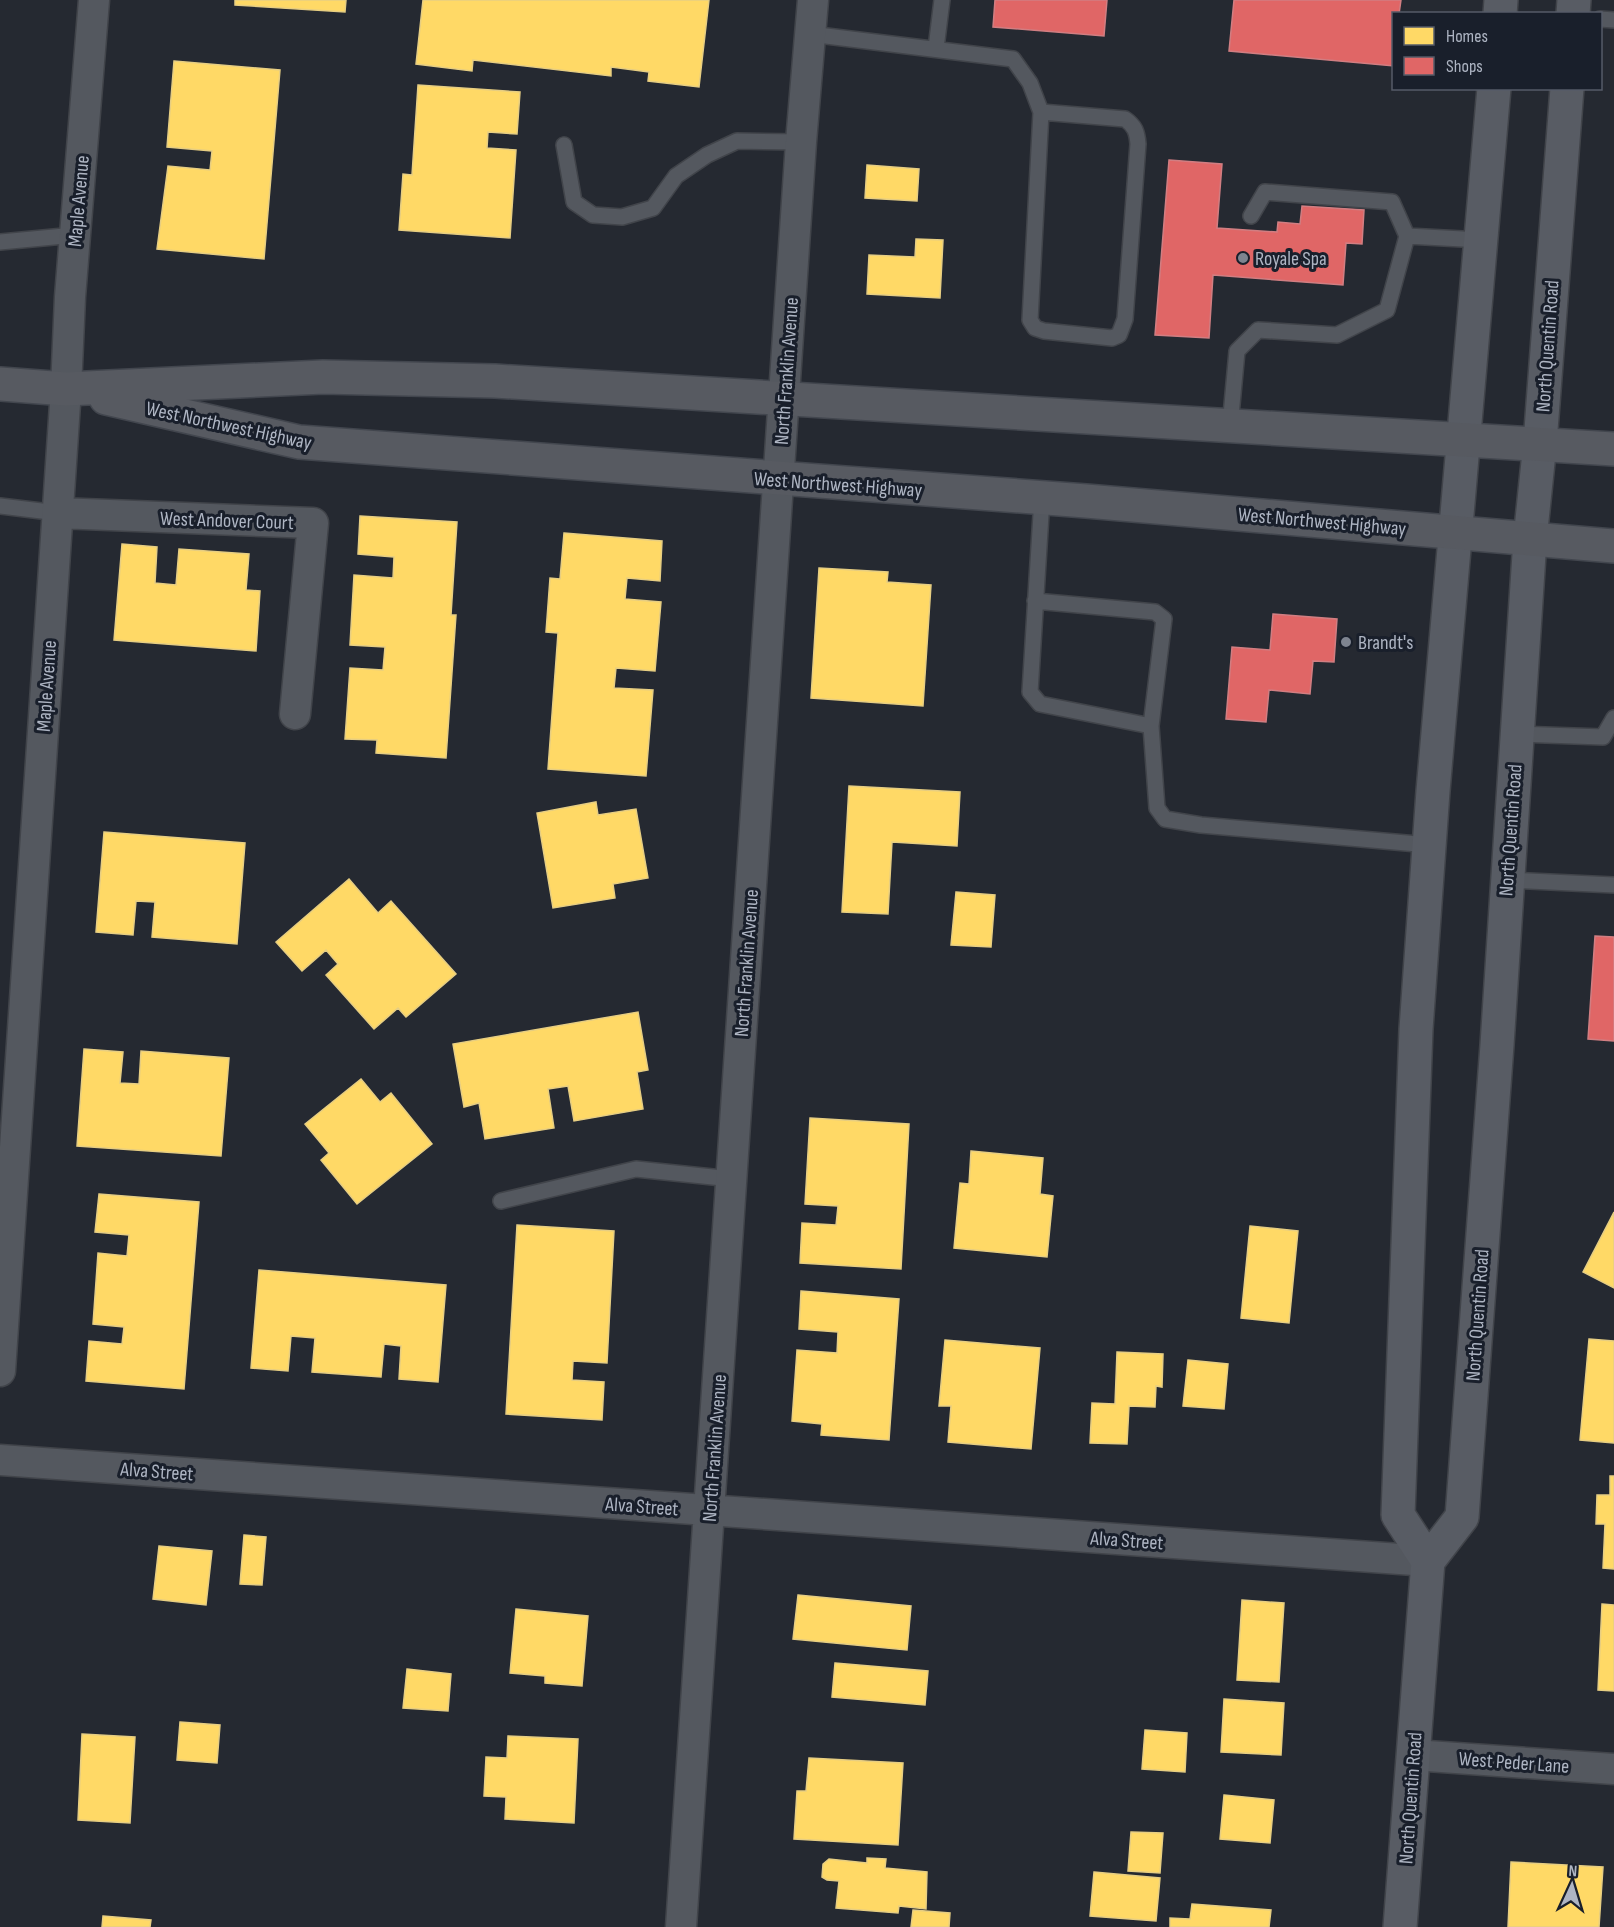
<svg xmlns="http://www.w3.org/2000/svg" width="1614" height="1927" font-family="'Sofia Sans Condensed',sans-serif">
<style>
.homes{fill:#ffd966;stroke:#e7ce82;stroke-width:1.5}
.shops{fill:#e06666;stroke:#d17e82;stroke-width:1.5}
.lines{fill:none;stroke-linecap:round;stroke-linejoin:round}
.lane-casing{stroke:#41444a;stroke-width:18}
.street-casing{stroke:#41444a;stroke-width:33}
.secondary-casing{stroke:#41444a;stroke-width:36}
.primary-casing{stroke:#42464e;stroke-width:36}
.lane{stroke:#54585f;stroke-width:15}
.street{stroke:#54585f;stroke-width:30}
.secondary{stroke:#585c64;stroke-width:33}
.primary{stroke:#575a61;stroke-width:33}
.poi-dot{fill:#7e8490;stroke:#191f2b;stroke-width:2}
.labels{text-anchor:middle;stroke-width:6;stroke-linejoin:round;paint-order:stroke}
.street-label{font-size:20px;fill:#aeb5c3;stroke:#191f2b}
.poi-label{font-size:20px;fill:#aeb5c3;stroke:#191f2b;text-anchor:start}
</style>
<rect width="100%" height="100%" fill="#252931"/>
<path class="homes" d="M235 0H346L345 12 235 5Z
M423 0H709L699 87 648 81 649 72 611 67V76L473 60 472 71 416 64Z
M174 61 280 70 264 259 157 249 168 166 210 170 212 151 167 147Z
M418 85 520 92 517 134 488 132 487 148 516 150 510 238 399 230 403 174 412 175Z
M867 165 919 169 917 201 865 198Z
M916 239 943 240 940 298 867 294 869 255 915 257Z
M360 516 457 522 451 615H456L446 758 376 753 377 740 345 739 350 668 383 670 385 647 350 645 354 575 393 578 394 557 358 554Z
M564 533 662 541 660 581 627 578 625 599 661 602 655 671 616 668 614 688 653 690 646 776 548 769 558 633 546 632 550 578 560 579Z
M122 544 157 547 155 583 176 585 179 549 249 554 246 590 260 591 256 651 114 640Z
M819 568 888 572 887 582 931 585 923 706 811 698Z
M849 786 960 792 957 846 892 842 888 914 842 912Z
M596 802 598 815 636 809 648 878 613 884 615 898 553 908 537 813Z
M104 832 245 843 237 944 152 937 155 902 136 901 133 935 96 932Z
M349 879 378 913 391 901 456 974 406 1017 398 1008 374 1029 326 975 338 964 326 950 302 971 276 942Z
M956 892 995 895 991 947 951 945Z
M638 1012 648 1070 637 1072 643 1109 574 1121 568 1086 548 1089 554 1128 485 1139 479 1103 464 1107 453 1044Z
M84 1049 123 1052 120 1083 139 1084 141 1051 229 1058 221 1156 77 1146Z
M361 1079 380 1102 391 1093 432 1144 357 1204 321 1160 329 1153 305 1124Z
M810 1118 909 1124 901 1269 800 1263 802 1223 836 1225 838 1206 805 1204Z
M971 1151 1043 1158 1040 1194 1053 1196 1047 1257 954 1248 960 1183 969 1184Z
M99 1194 199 1202 184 1389 86 1381 89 1341 122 1344 124 1327 93 1324 98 1253 127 1256 129 1235 95 1232Z
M1614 1212V1288L1583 1272Z
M517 1225 614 1231 607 1363 573 1361 572 1380 604 1382 602 1420 506 1414Z
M1250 1226 1298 1231 1289 1323 1241 1318Z
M259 1270 446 1285 438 1382 399 1379 401 1346 384 1344 381 1377 312 1372 315 1338 291 1336 288 1371 251 1368Z
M801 1291 899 1299 889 1440 821 1435 822 1424 792 1421 797 1350 837 1353 838 1332 799 1329Z
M1589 1339 1614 1341V1443L1580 1440Z
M945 1340 1040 1348 1031 1449 948 1442 951 1406H939Z
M1117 1352 1163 1354 1162 1387 1156 1386 1155 1407 1129 1406 1127 1444 1090 1443 1092 1403 1115 1404Z
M1188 1360 1228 1364 1224 1409 1183 1406Z
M1610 1476H1614V1569L1603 1568 1605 1524H1596L1597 1495H1610Z
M244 1535 266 1537 262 1585 240 1584Z
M159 1546 212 1551 206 1605 153 1599Z
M798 1595 911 1606 907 1650 793 1639Z
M1242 1600 1284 1603 1279 1682 1237 1680Z
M1602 1604 1614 1605V1691L1598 1690Z
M516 1609 588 1616 582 1686 545 1683V1676L510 1673Z
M835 1663 928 1671 925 1705 832 1697Z
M407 1669 451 1674 448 1711 403 1708Z
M1224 1699 1284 1703 1281 1755 1221 1752Z
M180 1722 220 1725 217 1763 177 1760Z
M1145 1730 1187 1733 1185 1772 1142 1769Z
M82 1734 135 1737 130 1823 78 1820Z
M508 1736 578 1739 574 1823 505 1819 506 1797 484 1796 486 1757 507 1758Z
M809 1758 903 1763 898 1845 794 1839 797 1791H806Z
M1224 1795 1274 1800 1270 1843 1220 1839Z
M1131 1832 1163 1833 1160 1873 1128 1871Z
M867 1858 886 1859 885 1868 927 1872 926 1909 899 1906 898 1913 836 1908 839 1881 827 1880 822 1877 823 1864 829 1859 867 1863Z
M1511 1862 1603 1867 1599 1927H1508Z
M1094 1872 1160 1878 1156 1921 1090 1916Z
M1192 1904 1271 1910 1269 1927H1170V1918L1190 1919Z
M913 1910 950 1913 949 1927H911Z
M103 1916 151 1920 150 1927H102Z"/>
<path class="shops" d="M995 0H1107L1104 36 993 27Z
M1234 0H1401L1399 14H1394V66L1229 51Z
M1169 160 1222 164 1217 228 1277 232 1278 222 1300 224 1302 206 1364 210 1362 244 1346 243 1343 285 1213 275 1209 338 1155 335Z
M1273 614 1337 619 1334 662 1313 661 1310 694 1269 690 1266 722 1226 719 1232 647 1270 650Z
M1595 936 1614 937V1041L1588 1039Z"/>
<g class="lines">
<defs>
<path id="lane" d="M1600 19 1614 20
M810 34 1013 59 1030 83 1041 112 1125 119C1135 126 1137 132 1138 144L1125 319 1119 335 1112 338 1044 331 1035 328 1030 320 1041 112
M936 48 942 0
M564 145 574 202 593 215 622 217 653 208 676 176 707 155 737 141 801 142
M1251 216 1265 192 1392 202 1407 236
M0 242 75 235
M1230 426 1237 351 1258 330 1337 335 1387 310 1407 236 1481 240
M1042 498 1030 692 1040 704 1151 726 1157 808 1165 819 1201 825 1429 845
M0 506 58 513
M1035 601 1155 612 1164 619 1151 726
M1517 734 1603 737 1614 718
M1507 880 1614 885
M501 1201 636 1169 732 1179"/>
<path id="street" d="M58 513 313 523 295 714
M0 1371 66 389 70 297 94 0
M0 1460 1428 1561
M1413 1755 1614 1769
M681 1927 801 142 813 0"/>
<path id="secondary" d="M1500 14 1501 0
M1573 14 1574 0
M1428 1561 1398 1515 1416 1029 1433 791 1494 88
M1400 1927 1428 1561 1462 1517 1497 1045 1530 539 1540 443 1567 88"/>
<path id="primary" d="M0 384 66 389 323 377 495 381 1614 449
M106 398 299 442 1086 501 1614 546"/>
</defs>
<use href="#lane" class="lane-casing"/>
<use href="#street" class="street-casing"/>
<use href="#secondary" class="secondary-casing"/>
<use href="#primary" class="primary-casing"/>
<use href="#lane" class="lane"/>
<use href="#street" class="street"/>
<use href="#secondary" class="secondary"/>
<use href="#primary" class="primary"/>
</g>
<g class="poi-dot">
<circle cx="1243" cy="258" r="6"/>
<circle cx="1346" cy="642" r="6"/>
</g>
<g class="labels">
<g class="street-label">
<text transform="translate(78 201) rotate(-85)" y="7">Maple Avenue</text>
<text transform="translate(1547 346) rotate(-86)" y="7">North Quentin Road</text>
<text transform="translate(786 371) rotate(-86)" y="7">North Franklin Avenue</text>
<text transform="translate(229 425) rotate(12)" y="7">West Northwest Highway</text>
<text transform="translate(838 484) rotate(4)" y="7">West Northwest Highway</text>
<text transform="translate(227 520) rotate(2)" y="7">West Andover Court</text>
<text transform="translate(1322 521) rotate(5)" y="7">West Northwest Highway</text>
<text transform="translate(46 686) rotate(-86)" y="7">Maple Avenue</text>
<text transform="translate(1510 830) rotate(-86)" y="7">North Quentin Road</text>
<text transform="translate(746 963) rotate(-86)" y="7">North Franklin Avenue</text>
<text transform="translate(1477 1315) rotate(-86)" y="7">North Quentin Road</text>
<text transform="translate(714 1448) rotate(-86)" y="7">North Franklin Avenue</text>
<text transform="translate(157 1471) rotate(4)" y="7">Alva Street</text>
<text transform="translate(642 1506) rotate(4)" y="7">Alva Street</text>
<text transform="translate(1127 1540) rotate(4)" y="7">Alva Street</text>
<text transform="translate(1514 1762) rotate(4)" y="7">West Peder Lane</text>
<text transform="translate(1410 1798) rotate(-86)" y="7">North Quentin Road</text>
</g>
<g class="poi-label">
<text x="1255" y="265">Royale Spa</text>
<text x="1358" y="649">Brandt's</text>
</g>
</g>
<rect x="1392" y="12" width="210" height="78" fill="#191f2b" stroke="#555b68" stroke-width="1.5"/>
<rect x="1404" y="27" width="30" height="18" fill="#ffd966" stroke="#555b68" stroke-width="1.5"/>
<text x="1446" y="42" font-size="18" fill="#aeb5c3">Homes</text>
<rect x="1404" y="57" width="30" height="18" fill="#e06666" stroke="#555b68" stroke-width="1.5"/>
<text x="1446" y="72" font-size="18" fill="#aeb5c3">Shops</text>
<g transform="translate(1572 1885) rotate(4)" stroke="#191f2b" stroke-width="4.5" paint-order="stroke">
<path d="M0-4.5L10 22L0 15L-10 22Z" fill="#aeb5c3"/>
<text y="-9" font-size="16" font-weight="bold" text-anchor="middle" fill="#aeb5c3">N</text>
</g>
</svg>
